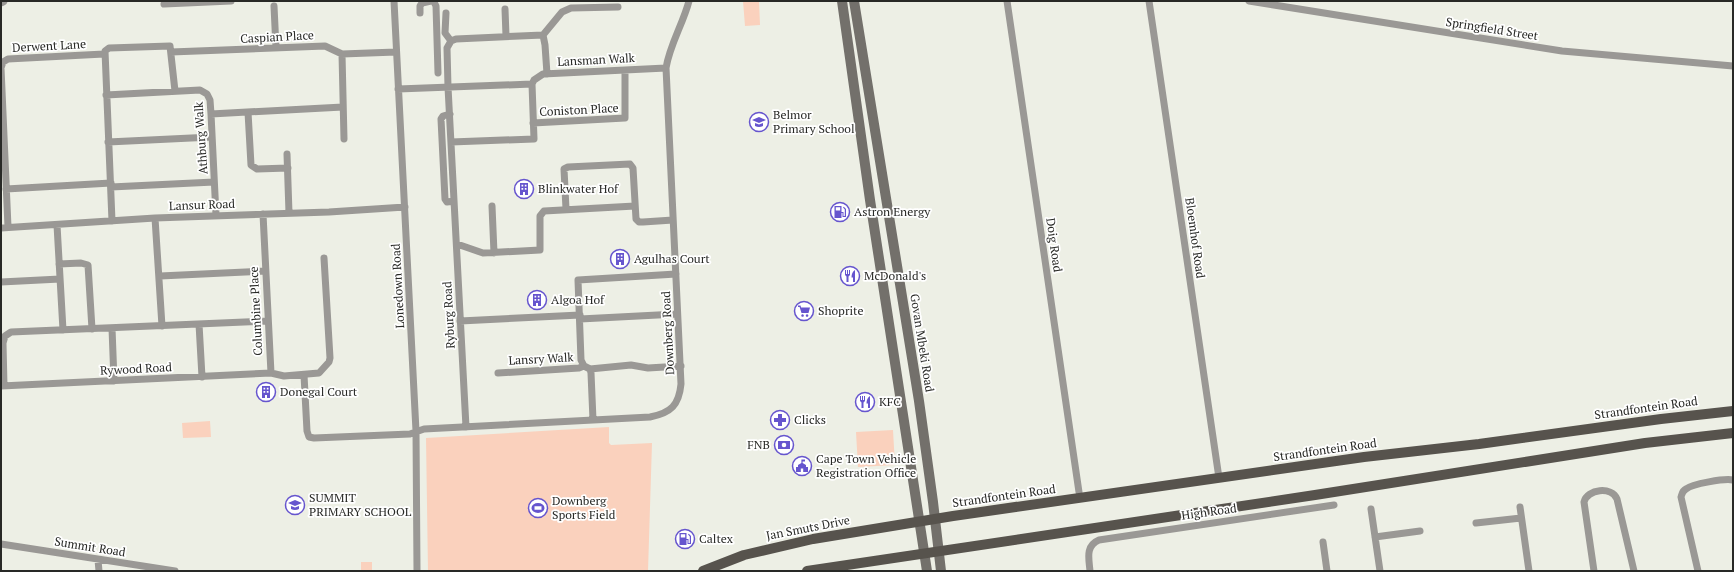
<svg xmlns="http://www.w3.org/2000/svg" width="1734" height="572" font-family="'PT Serif',serif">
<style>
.green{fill:#fad1bd}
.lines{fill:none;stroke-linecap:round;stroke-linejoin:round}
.minor{stroke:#9a9895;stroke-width:7}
.tertiary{stroke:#9a9895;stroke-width:9}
.secondary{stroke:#73706b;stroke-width:10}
.primary{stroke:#57534d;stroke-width:10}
.labels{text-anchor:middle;stroke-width:3.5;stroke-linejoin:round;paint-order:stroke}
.street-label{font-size:12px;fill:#282926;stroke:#fff}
.poi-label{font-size:12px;fill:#282926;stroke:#fff;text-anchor:start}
</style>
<rect width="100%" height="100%" fill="#edefe5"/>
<path class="green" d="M743 1H759L760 25 745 26Z
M210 421 211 437 183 438 182 423Z
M609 427V443L611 445 652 443 648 571H428L426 438Z
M893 430 895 465 858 467 856 432Z
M361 562H372V571H361Z"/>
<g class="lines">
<path class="minor" d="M394 1 416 431 417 571
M1007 1 1079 492
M1149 1 1219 478
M1249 1 1562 51 1733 66
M164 4 231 1
M274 6 276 48
M505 9 506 36
M420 13V6L422 3 431 1 434 2 436 6 438 73
M446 13 445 33 451 41
M543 35 562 12 571 8 618 7
M543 35 545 45 547 74
M451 41 447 48 448 87 466 427
M451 41 456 39 543 35
M171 52 325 46 342 54
M342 54 344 139
M342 54 396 52
M532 84 534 80 543 74 666 68
M398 89 532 84
M106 95 200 90 207 94 210 100 211 114 216 215
M248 112 251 165 257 169 288 168
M211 114 343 107
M450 114 443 116 441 119 445 199 447 202 454 201
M533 123 625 118V70
M108 142 212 137
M451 142 534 139 532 84
M287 154 289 213
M111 187 214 182
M6 189 111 183
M492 206 494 253
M566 209 564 169 568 167 630 164 633 168 636 219 639 222H643L673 220
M263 214 271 373
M155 218 162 326
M112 221 105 51 109 48 170 46 175 91
M57 225 63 330
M8 227 1 68 3 62 8 59 104 54
M1 228 155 218 329 212 405 207
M457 244 483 253 540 250V216L544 211 635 206
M59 264 81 263 88 265 92 329
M160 276 265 271
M1 282 60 279
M580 319 677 314
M460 321 580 315
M199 324 202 377
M112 328 114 381
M590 369 631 365 648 368 681 366
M498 373 579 368 584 366
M304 375 307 431 309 437 314 438 410 434 424 429 650 417C671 413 679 405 681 384L666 68C670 44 683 24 689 1
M1 386 271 373 284 376 319 373 329 362 330 358 324 258
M4 386 3 343 5 336 11 332 268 321
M593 420 591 373 590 369 584 366 581 360 578 280 676 274
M1520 507 1529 571
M1371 509 1380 571
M1476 523 1521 518
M1375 537 1420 531
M1323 542 1327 571
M1 544 175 571
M98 560 99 571
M1090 571C1089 559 1085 546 1099 540L1334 505
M1594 571 1584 502C1587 489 1612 486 1617 499L1634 571
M1698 571 1681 497C1682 494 1682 491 1686 489 1692 484 1725 478 1733 480"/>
<path class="tertiary" d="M1 2 3 1"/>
<path class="secondary" d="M842 1 870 200 927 571
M854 1 919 401 933 502 941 571"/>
<path class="primary" d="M703 571 744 555 813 539 953 516 1364 457 1479 444 1661 419 1733 411
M807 571 1315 495 1645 443 1733 433"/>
</g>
<defs>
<symbol id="school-ring" viewBox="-11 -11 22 22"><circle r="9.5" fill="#fff" stroke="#6655ce" stroke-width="1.5"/><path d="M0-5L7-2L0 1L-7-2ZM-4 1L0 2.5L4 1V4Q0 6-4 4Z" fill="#6655ce"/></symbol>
<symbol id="building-ring" viewBox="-11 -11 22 22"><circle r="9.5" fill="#fff" stroke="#6655ce" stroke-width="1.5"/><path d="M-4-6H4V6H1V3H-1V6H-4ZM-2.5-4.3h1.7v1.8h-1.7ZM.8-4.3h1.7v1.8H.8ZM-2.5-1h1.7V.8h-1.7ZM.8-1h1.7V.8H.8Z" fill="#6655ce"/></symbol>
<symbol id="fuel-ring" viewBox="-11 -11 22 22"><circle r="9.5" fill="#fff" stroke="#6655ce" stroke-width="1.5"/><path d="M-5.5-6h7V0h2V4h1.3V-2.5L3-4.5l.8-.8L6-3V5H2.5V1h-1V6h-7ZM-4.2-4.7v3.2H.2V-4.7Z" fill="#6655ce"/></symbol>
<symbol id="restaurant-ring" viewBox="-11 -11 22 22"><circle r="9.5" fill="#fff" stroke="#6655ce" stroke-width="1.5"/><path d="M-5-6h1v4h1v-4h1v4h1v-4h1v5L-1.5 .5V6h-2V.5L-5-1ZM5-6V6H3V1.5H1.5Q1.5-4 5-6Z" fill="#6655ce"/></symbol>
<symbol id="supermarket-ring" viewBox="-11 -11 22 22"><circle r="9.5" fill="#fff" stroke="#6655ce" stroke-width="1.5"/><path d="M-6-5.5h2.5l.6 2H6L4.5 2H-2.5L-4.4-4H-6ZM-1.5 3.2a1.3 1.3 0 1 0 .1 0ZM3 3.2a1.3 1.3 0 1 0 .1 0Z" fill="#6655ce"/></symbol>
<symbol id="pharmacy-ring" viewBox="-11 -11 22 22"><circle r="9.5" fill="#fff" stroke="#6655ce" stroke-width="1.5"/><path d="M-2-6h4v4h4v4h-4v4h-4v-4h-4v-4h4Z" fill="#6655ce"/></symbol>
<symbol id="bank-ring" viewBox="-11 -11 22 22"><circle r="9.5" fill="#fff" stroke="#6655ce" stroke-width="1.5"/><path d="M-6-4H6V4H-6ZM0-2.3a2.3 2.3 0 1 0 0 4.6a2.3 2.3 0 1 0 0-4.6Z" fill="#6655ce"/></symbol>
<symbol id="civic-ring" viewBox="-11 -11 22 22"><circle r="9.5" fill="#fff" stroke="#6655ce" stroke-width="1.5"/><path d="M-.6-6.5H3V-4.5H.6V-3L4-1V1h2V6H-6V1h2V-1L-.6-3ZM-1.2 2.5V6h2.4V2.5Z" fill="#6655ce"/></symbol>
<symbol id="stadium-ring" viewBox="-11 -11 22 22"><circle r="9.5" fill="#fff" stroke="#6655ce" stroke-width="1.5"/><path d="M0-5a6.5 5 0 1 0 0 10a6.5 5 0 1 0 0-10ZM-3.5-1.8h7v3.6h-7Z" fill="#6655ce"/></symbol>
</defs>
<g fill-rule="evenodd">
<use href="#school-ring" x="748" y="111" width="22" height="22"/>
<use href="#building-ring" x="513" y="178" width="22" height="22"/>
<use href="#fuel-ring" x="829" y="201" width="22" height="22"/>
<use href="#building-ring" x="609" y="248" width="22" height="22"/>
<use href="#restaurant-ring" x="839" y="265" width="22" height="22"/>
<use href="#building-ring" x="526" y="289" width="22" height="22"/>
<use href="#supermarket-ring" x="793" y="300" width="22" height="22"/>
<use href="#building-ring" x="255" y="381" width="22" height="22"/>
<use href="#restaurant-ring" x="854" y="391" width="22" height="22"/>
<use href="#pharmacy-ring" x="769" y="409" width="22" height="22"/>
<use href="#bank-ring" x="773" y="434" width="22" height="22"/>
<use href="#civic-ring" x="791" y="455" width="22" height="22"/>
<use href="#school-ring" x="284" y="494" width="22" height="22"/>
<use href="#stadium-ring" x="527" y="497" width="22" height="22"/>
<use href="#fuel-ring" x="674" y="528" width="22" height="22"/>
</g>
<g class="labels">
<g class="street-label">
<text transform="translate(1492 29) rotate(9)" y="4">Springfield Street</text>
<text transform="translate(277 37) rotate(-3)" y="4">Caspian Place</text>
<text transform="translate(49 46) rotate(-3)" y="4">Derwent Lane</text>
<text transform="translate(596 60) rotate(-3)" y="4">Lansman Walk</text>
<text transform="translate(579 110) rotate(-3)" y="4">Coniston Place</text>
<text transform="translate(201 138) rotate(-94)" y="4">Athburg Walk</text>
<text transform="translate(202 205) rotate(-2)" y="4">Lansur Road</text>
<text transform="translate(1195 238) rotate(82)" y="4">Bloemhof Road</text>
<text transform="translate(1054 245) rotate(82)" y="4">Doig Road</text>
<text transform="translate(398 286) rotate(-93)" y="4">Lonedown Road</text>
<text transform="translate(256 311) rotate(-93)" y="4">Columbine Place</text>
<text transform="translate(449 315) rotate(-93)" y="4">Ryburg Road</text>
<text transform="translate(668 333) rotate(-93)" y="4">Downberg Road</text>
<text transform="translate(922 343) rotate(81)" y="4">Govan Mbeki Road</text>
<text transform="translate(541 359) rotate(-3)" y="4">Lansry Walk</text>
<text transform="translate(136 369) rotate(-3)" y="4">Rywood Road</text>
<text transform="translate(1646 408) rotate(-8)" y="4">Strandfontein Road</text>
<text transform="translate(1325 450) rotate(-8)" y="4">Strandfontein Road</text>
<text transform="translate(1004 496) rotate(-8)" y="4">Strandfontein Road</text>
<text transform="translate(1209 512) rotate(-8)" y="4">High Road</text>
<text transform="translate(808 528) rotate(-11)" y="4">Jan Smuts Drive</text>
<text transform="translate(90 547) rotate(9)" y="4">Summit Road</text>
</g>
<g class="poi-label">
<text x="773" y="119">Belmor<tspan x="773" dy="14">Primary School</tspan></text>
<text x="538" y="193">Blinkwater Hof</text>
<text x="854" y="216">Astron Energy</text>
<text x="634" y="263">Agulhas Court</text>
<text x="864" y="280">McDonald's</text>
<text x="551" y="304">Algoa Hof</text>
<text x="818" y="315">Shoprite</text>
<text x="280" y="396">Donegal Court</text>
<text x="879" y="406">KFC</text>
<text x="794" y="424">Clicks</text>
<text x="770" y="449" text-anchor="end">FNB</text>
<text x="816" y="463">Cape Town Vehicle<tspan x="816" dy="14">Registration Office</tspan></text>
<text x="309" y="502">SUMMIT<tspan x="309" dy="14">PRIMARY SCHOOL</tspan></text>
<text x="552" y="505">Downberg<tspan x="552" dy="14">Sports Field</tspan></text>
<text x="699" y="543">Caltex</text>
</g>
</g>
<rect width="1734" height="572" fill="none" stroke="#282926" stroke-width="4"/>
</svg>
